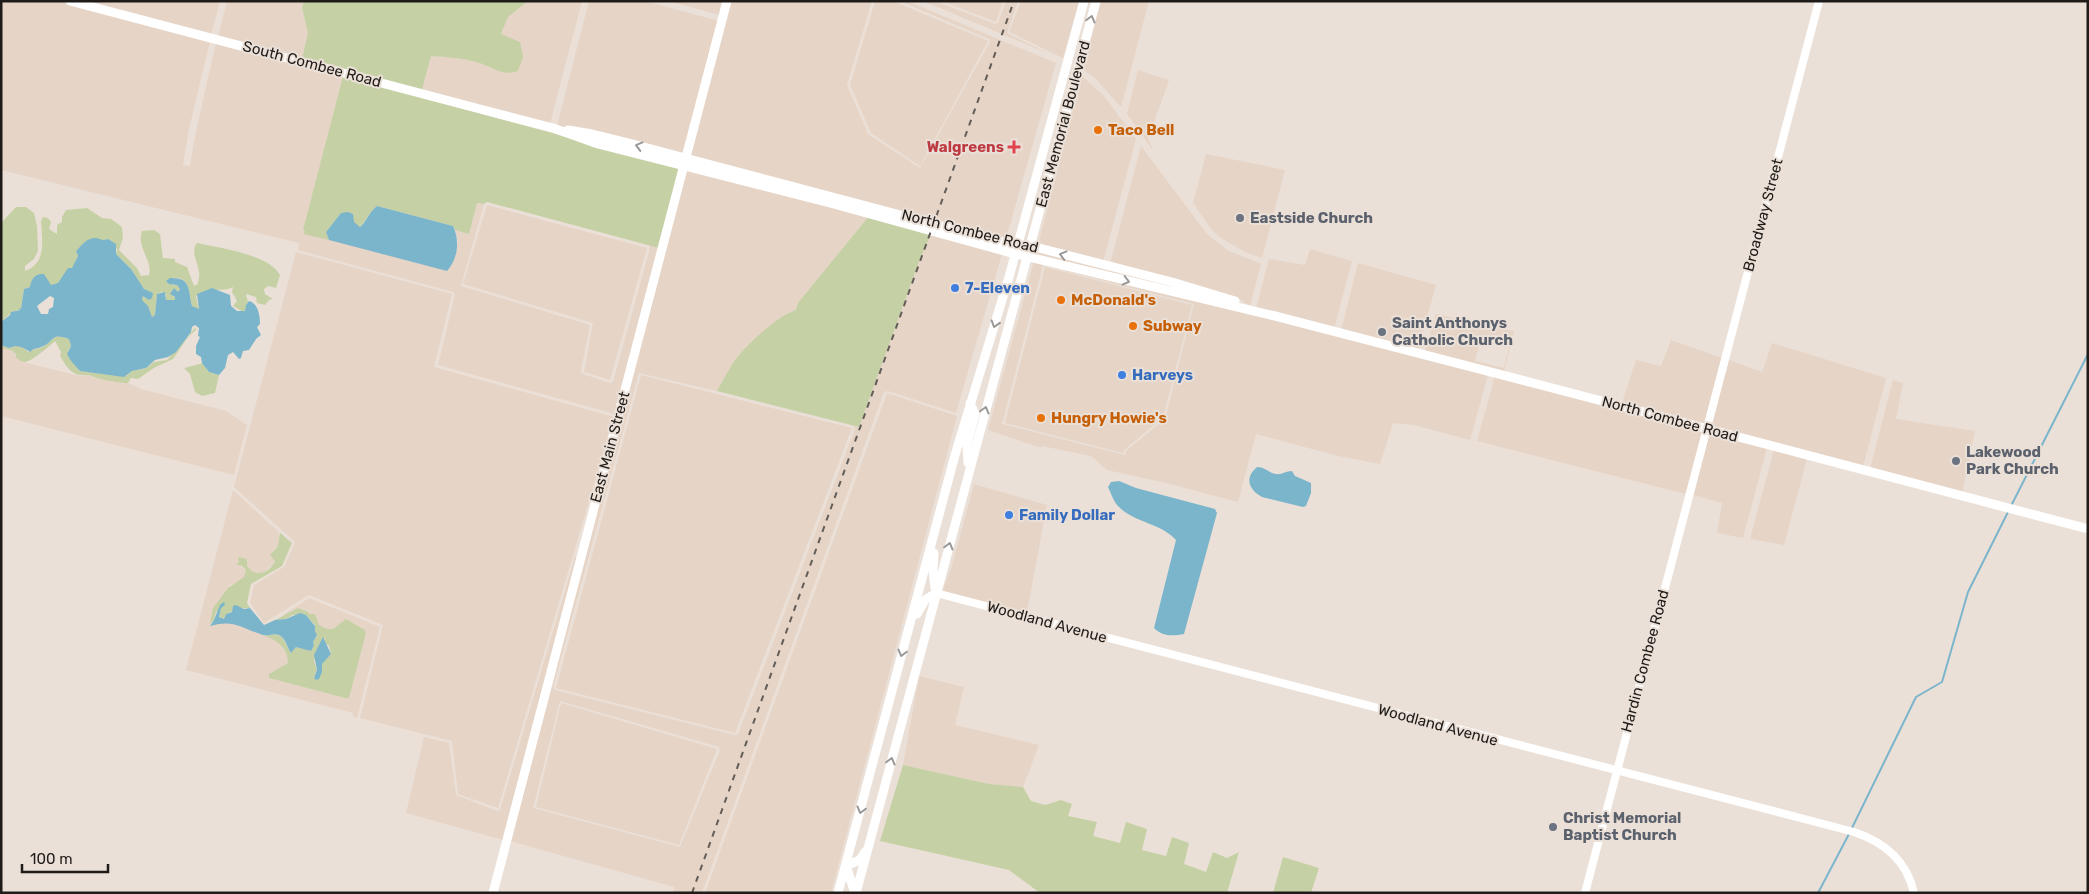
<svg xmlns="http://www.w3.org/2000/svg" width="2089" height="894" font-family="Rubik,sans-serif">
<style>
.built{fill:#e6d4c6;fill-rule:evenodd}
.green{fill:#c5d1a5;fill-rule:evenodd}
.water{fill:#7bb5cc;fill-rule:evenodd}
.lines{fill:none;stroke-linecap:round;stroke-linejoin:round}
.stream{stroke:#7bb5cc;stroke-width:2}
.tertiary{stroke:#fff;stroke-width:8}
.secondary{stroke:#fff;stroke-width:9}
.primary{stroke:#fff;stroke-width:9}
.rail{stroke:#635d58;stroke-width:2;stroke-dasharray:6 6;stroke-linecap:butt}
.oneway{stroke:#9a9897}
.food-dot{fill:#e8710a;stroke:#ebe0d7;stroke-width:2}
.health-dot{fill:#e0444e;stroke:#ebe0d7;stroke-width:2}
.worship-dot{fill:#6b7280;stroke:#ebe0d7;stroke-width:2}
.shop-dot{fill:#3f7fe0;stroke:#ebe0d7;stroke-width:2}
.labels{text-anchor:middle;stroke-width:4;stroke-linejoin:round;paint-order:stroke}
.street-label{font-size:15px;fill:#1f1b18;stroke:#ebe0d7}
.food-label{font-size:15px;font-weight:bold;fill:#c56008;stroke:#ebe0d7;text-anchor:start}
.health-label{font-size:15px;font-weight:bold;fill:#be3a42;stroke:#ebe0d7;text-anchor:end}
.worship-label{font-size:15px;font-weight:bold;fill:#5b616d;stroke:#ebe0d7;text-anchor:start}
.shop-label{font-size:15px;font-weight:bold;fill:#366cbe;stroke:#ebe0d7;text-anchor:start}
</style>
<rect width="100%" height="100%" fill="#ebe0d7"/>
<path class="built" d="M1 1H59L210 41 189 129 183 165 190 166 196 131 216 43 343 76 303 231 451 266 458 242 455 230 469 234 477 203 484 204 461 286 590 325 581 371 583 374 610 383 613 382 650 248 648 245 590 230 659 248 615 414 438 365 455 295 453 292 298 250 299 243 1 170Z
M82 1H220L211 35Z
M227 1H304L302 8 308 33 302 59 218 37Z
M527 1H582L550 124 422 90 431 56 453 57 478 62 495 70 501 34 508 17Z
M589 1H645L719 21 684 155 592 131 557 126Z
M668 1H724L720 15Z
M731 1H872L847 85 868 134 920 168 991 40 900 1H907L1056 63 1006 239 690 156Z
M875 1H893L988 41 920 166 871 133 850 85Z
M923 1H935L995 24 998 23 1006 1H1018L1007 33 1047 53Z
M942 1H1003L996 22Z
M1021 1H1079L1063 58 1009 32Z
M1101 1H1149L1121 107 1095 78 1083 70Z
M1138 70 1169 80 1148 139 1154 152 1127 114Z
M1082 76 1104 96 1136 139 1103 262 1038 245Z
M1141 146 1207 234 1229 251 1261 264 1250 306 1241 300 1173 279 1110 264Z
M1206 154 1285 170 1262 258 1245 252 1221 238 1212 230 1193 203Z
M687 170 869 216 798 303 796 310 788 313 759 336 735 361 717 391 639 373 553 687 555 690 735 735 738 734 855 429 853 426 859 427 920 259 931 234 1002 254 956 413 888 391 884 392 702 893H673L674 887 510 841ZM560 701 719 747 720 750 680 847 533 808Z
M487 205 647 248 610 380 584 372 593 323 463 284Z
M1310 249 1352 261 1334 329 1256 309 1269 259 1305 265Z
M1036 251 1171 285 1227 302 1035 256Z
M296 252 452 294 434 367 614 417 498 808 458 794 452 741 360 718 383 625 309 595 264 623 250 603 254 585 284 567 295 542 234 487Z
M1034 261 1253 314 1488 375 1470 440 1414 425 1393 423 1380 464 1338 456 1256 434 1238 502 1166 483 1107 470 1091 456 1042 446 1041 448 988 430ZM1043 265 1194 304 1165 419 1127 450 1125 455 1002 424Z
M1358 263 1436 285 1418 350 1341 331Z
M1045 267 1192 305 1163 418 1125 449 1123 453 1005 423Z
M1436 314 1514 331 1504 372 1425 352ZM1482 335 1510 343 1504 368 1475 361Z
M1671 340 1722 358 1705 425 1622 403 1636 360 1661 366Z
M1772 343 1886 378 1863 467 1711 427 1729 360 1762 372Z
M1 348 11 350 16 354V358L23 362 80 376 89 375 94 378 128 383 141 389 226 411 247 425 234 475 1 416Z
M641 375 852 428 735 733 556 688Z
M1495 376 1703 431 1686 494 1477 441Z
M1893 380 1903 383 1896 419 1975 431 1962 494 1870 469Z
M887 393 957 416 831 893H705Z
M1710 433 1767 448 1743 538 1717 533 1722 503 1693 495Z
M1774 450 1807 459 1784 545 1750 539Z
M974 484 1047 505 1027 612 942 592 951 569Z
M233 490 278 531 280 539 278 546 273 550 275 560 271 566 263 573 253 572 247 566 239 562 236 563 246 570 244 577 239 582 230 585 210 625 225 622 234 623 278 641 288 655V663L269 674V678L345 698 349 697 366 633 365 630 346 619 336 628 327 630 319 626 307 610 298 608 287 615H283L309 598 380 627 357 718 353 717V713L186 670Z
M575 557H577L503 840 406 813 424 737 449 743 456 795 497 811 500 810Z
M919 676 964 687 955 725 1039 745 1023 787 989 784 903 765Z
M561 703 717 749 679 845 536 807Z"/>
<path class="green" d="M304 1H528L508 17 501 34 520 42 523 57 518 71C502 77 491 66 476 62 461 58 447 57 431 56L422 90 302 59 308 33 302 8Z
M343 76 680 168 659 248 487 202 484 204 477 203 469 234 455 230 453 226 377 206C369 212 367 221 359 227L341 213 326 232 329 240 303 234 305 232 303 230Z
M16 207H26L34 213 37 226 38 251 34 259 25 266V271C47 263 42 240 41 221L43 217 48 218 51 222 49 229 57 234V225L62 222V217L66 210 87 208 102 218 111 219 122 227 123 238 119 250 137 268 141 276 149 275C153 260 136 248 142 231L154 230 160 234 163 258 175 259V262L187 267 194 286 198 284C198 280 200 276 199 272 198 262 190 252 197 243 219 248 269 254 280 275L276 288 268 286 264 289 265 294 273 299 269 300 265 305 257 303 256 297 246 294 248 302 246 305V311L243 312 233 306 237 301 232 292 233 287C223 293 207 286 196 296L199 310 192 306C189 293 190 276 173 278L172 285H177L180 289 178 292 172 290V296L176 297 175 300H166V294L162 292 157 294 155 315 152 317 142 300 143 296H146L145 290 139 283 131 269 116 254 117 249 108 239 83 244 76 251 78 256 72 269 70 268 62 280 54 286 49 284 44 274 36 276 30 287 24 289 21 309 12 312 1 322V223Z
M869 216 931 234 920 259 859 427 717 391C723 381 728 370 735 360 748 344 777 316 796 310L798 303Z
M196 327V330L188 337 173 359 154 368 138 379 131 378 128 383C119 383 96 379 89 375 72 377 68 369 60 356L61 352 55 341C50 346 30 363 24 362 22 362 18 359 16 358V354L11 350 1 348V345L9 348C16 345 23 345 28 352 33 349 39 349 44 346 56 338 53 333 69 339L71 346 68 351 80 371 126 376 132 371 146 368 154 362 167 360Z
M203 363 209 372 219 375 215 393 202 396 195 392 190 374 184 368Z
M278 531 292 543 282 566 251 584 247 603 250 608H240L226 614 224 619 219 617 221 608 224 605 216 612 214 620 210 624 213 608 228 588 244 577 246 570 242 566 236 564 239 562 238 557 247 559V566L253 572C264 575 270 570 275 561L270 555 278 546 280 533Z
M298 608 307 611 310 614H315L319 625C335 634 334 627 346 619L365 630 366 633 349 698H345L269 678V674L288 663C288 648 278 641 265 636 286 630 283 642 291 653L296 647 312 648 314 645 313 642 317 635 315 631V625L306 615H292L286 619 275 620ZM325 638V643L329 646 331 654 321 664 322 668 316 680 314 677 317 670 314 661Z
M903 765 989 784 1023 787 1031 801 1045 805 1061 800 1072 804 1068 816 1097 822 1093 836 1120 843 1126 822 1147 829 1142 850 1166 856 1172 837 1189 843 1184 864 1206 872 1213 852 1227 858 1239 852 1227 893H1040L1009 870 880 841Z
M1283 857 1319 868 1311 893H1273Z"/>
<path class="water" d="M377 206 453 226C460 240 458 259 447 271L329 240 326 232 341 213 348 212 353 214 354 222 360 227C367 221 369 212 377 206Z
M96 238 103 240 108 239 116 244V254L131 269 144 289 153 293 152 298 149 300 143 296 142 300 148 306 152 317 155 315 157 294 165 292 166 300H175V297L170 294 174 288 178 292 180 289 177 285 169 284 166 281 170 278C191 277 188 289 192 306L199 309 197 294 212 288 230 295 231 306 237 311H245L246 305 249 301C258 303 260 316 260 324L257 327 261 335 256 339 249 350 243 351 241 358 239 359 233 352 228 355 225 368 219 375 209 372 202 363 201 357 196 354V346L200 337 198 336 199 328 195 325 192 327 191 332 176 352 168 357 155 360 146 368 132 371 124 377 80 371 71 361 67 354 71 346 69 339C49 332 56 342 41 347 36 349 34 348 30 352 23 347 18 344 9 348L1 345V322L10 315 11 312 20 310 18 308 21 309 24 289 30 287C31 279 35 273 44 274L51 285 58 283 68 268H72L78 256 76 251C82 245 86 238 96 238ZM50 296 54 298 53 307 49 309 48 314H41L37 306Z
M1257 467C1265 467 1269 473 1276 474 1281 475 1286 471 1292 471L1295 476 1311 483V493L1306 506 1303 507 1262 497C1249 490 1244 478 1257 467Z
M1119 481 1136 488 1215 509 1217 513 1184 634C1173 636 1163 637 1154 628L1176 540C1161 523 1135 523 1119 507 1114 503 1111 493 1108 487L1111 482Z
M224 602 225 605 221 608 219 617 224 619 226 614 232 612 233 606 236 605 244 609 250 608 264 625 275 620 286 619 300 613 306 615 315 626V631L317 635 313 642 314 645 311 651 296 647 291 653C287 648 287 642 282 637 275 631 270 637 263 635 241 628 234 619 210 626L214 620 220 605Z
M323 637 331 654 322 664V672L319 679 316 680 314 678 317 670 314 655Z"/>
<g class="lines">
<path class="stream" d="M2011 506 2088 354
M1851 830 1916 697 1942 682 1968 592 2009 510
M1818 893 1849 834"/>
<path class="tertiary" d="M936 593 1854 832C1884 842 1907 861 1914 893
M1585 893 1819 1"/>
<path class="secondary" d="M70 1 480 109 553 128 598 144 830 203 1008 252 1275 316 1556 389 2088 529
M568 130 592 134 625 142 1010 244 1039 248 1172 282 1235 301
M493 893 727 1"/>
<path class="primary" d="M968 463 967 445 975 414 970 403
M934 553 933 570 935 588
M917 614 925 600 936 593
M846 866 860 860 865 852
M846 866 855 893
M838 893 955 455 1009 277 1084 1
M856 893 1096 1"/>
<path class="rail" d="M692 893 1014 1"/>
</g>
<defs><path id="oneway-chevron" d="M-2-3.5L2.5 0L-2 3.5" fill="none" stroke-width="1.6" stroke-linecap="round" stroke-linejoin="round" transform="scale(1.25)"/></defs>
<g class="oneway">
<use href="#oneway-chevron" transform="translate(1091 19) rotate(-75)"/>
<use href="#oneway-chevron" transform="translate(639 146) rotate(-165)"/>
<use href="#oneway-chevron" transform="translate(1063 255) rotate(-165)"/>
<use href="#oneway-chevron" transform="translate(1126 281) rotate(14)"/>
<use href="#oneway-chevron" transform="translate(995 324) rotate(107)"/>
<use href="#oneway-chevron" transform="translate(985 410) rotate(-75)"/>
<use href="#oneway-chevron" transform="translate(949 546) rotate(-75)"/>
<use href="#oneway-chevron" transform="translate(902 653) rotate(105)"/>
<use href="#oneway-chevron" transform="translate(891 761) rotate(-75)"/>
<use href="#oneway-chevron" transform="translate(861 810) rotate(105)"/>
</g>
<g class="food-dot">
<circle cx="1098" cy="130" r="5"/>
<circle cx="1061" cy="300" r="5"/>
<circle cx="1133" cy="326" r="5"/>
<circle cx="1041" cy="418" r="5"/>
</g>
<path class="health-dot" d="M1011.5 139.5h5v5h5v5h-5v5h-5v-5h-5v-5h5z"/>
<g class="worship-dot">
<circle cx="1240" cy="218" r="5"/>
<circle cx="1382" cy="332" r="5"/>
<circle cx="1956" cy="461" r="5"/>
<circle cx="1553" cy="827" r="5"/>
</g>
<g class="shop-dot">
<circle cx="955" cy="288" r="5"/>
<circle cx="1122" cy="375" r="5"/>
<circle cx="1009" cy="515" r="5"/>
</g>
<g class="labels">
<g class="street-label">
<text transform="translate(312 64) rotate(15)" y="5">South Combee Road</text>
<text transform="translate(1063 124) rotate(-75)" y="5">East Memorial Boulevard</text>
<text transform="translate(1763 215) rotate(-75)" y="5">Broadway Street</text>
<text transform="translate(970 231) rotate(14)" y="5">North Combee Road</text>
<text transform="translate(1670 419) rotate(15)" y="5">North Combee Road</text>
<text transform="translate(610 447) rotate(-75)" y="5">East Main Street</text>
<text transform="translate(1047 622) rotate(15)" y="5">Woodland Avenue</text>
<text transform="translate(1645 661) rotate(-75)" y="5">Hardin Combee Road</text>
<text transform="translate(1438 725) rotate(15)" y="5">Woodland Avenue</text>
</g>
<g class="food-label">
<text x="1108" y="135">Taco Bell</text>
<text x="1071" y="305">McDonald's</text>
<text x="1143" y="331">Subway</text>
<text x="1051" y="423">Hungry Howie's</text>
</g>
<g class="health-label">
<text x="1004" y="152">Walgreens</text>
</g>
<g class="worship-label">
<text x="1250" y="223">Eastside Church</text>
<text x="1392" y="328">Saint Anthonys<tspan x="1392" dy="17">Catholic Church</tspan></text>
<text x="1966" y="457">Lakewood<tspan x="1966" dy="17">Park Church</tspan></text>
<text x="1563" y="823">Christ Memorial<tspan x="1563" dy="17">Baptist Church</tspan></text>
</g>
<g class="shop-label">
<text x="965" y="293">7-Eleven</text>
<text x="1132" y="380">Harveys</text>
<text x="1019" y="520">Family Dollar</text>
</g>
</g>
<rect width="2089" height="894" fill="none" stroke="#1f1b18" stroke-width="5"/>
<path d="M22 864v8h86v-8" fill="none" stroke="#1f1b18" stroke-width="2.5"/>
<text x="30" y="864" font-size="15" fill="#1f1b18" stroke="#ebe0d7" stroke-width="4" paint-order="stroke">100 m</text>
</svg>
